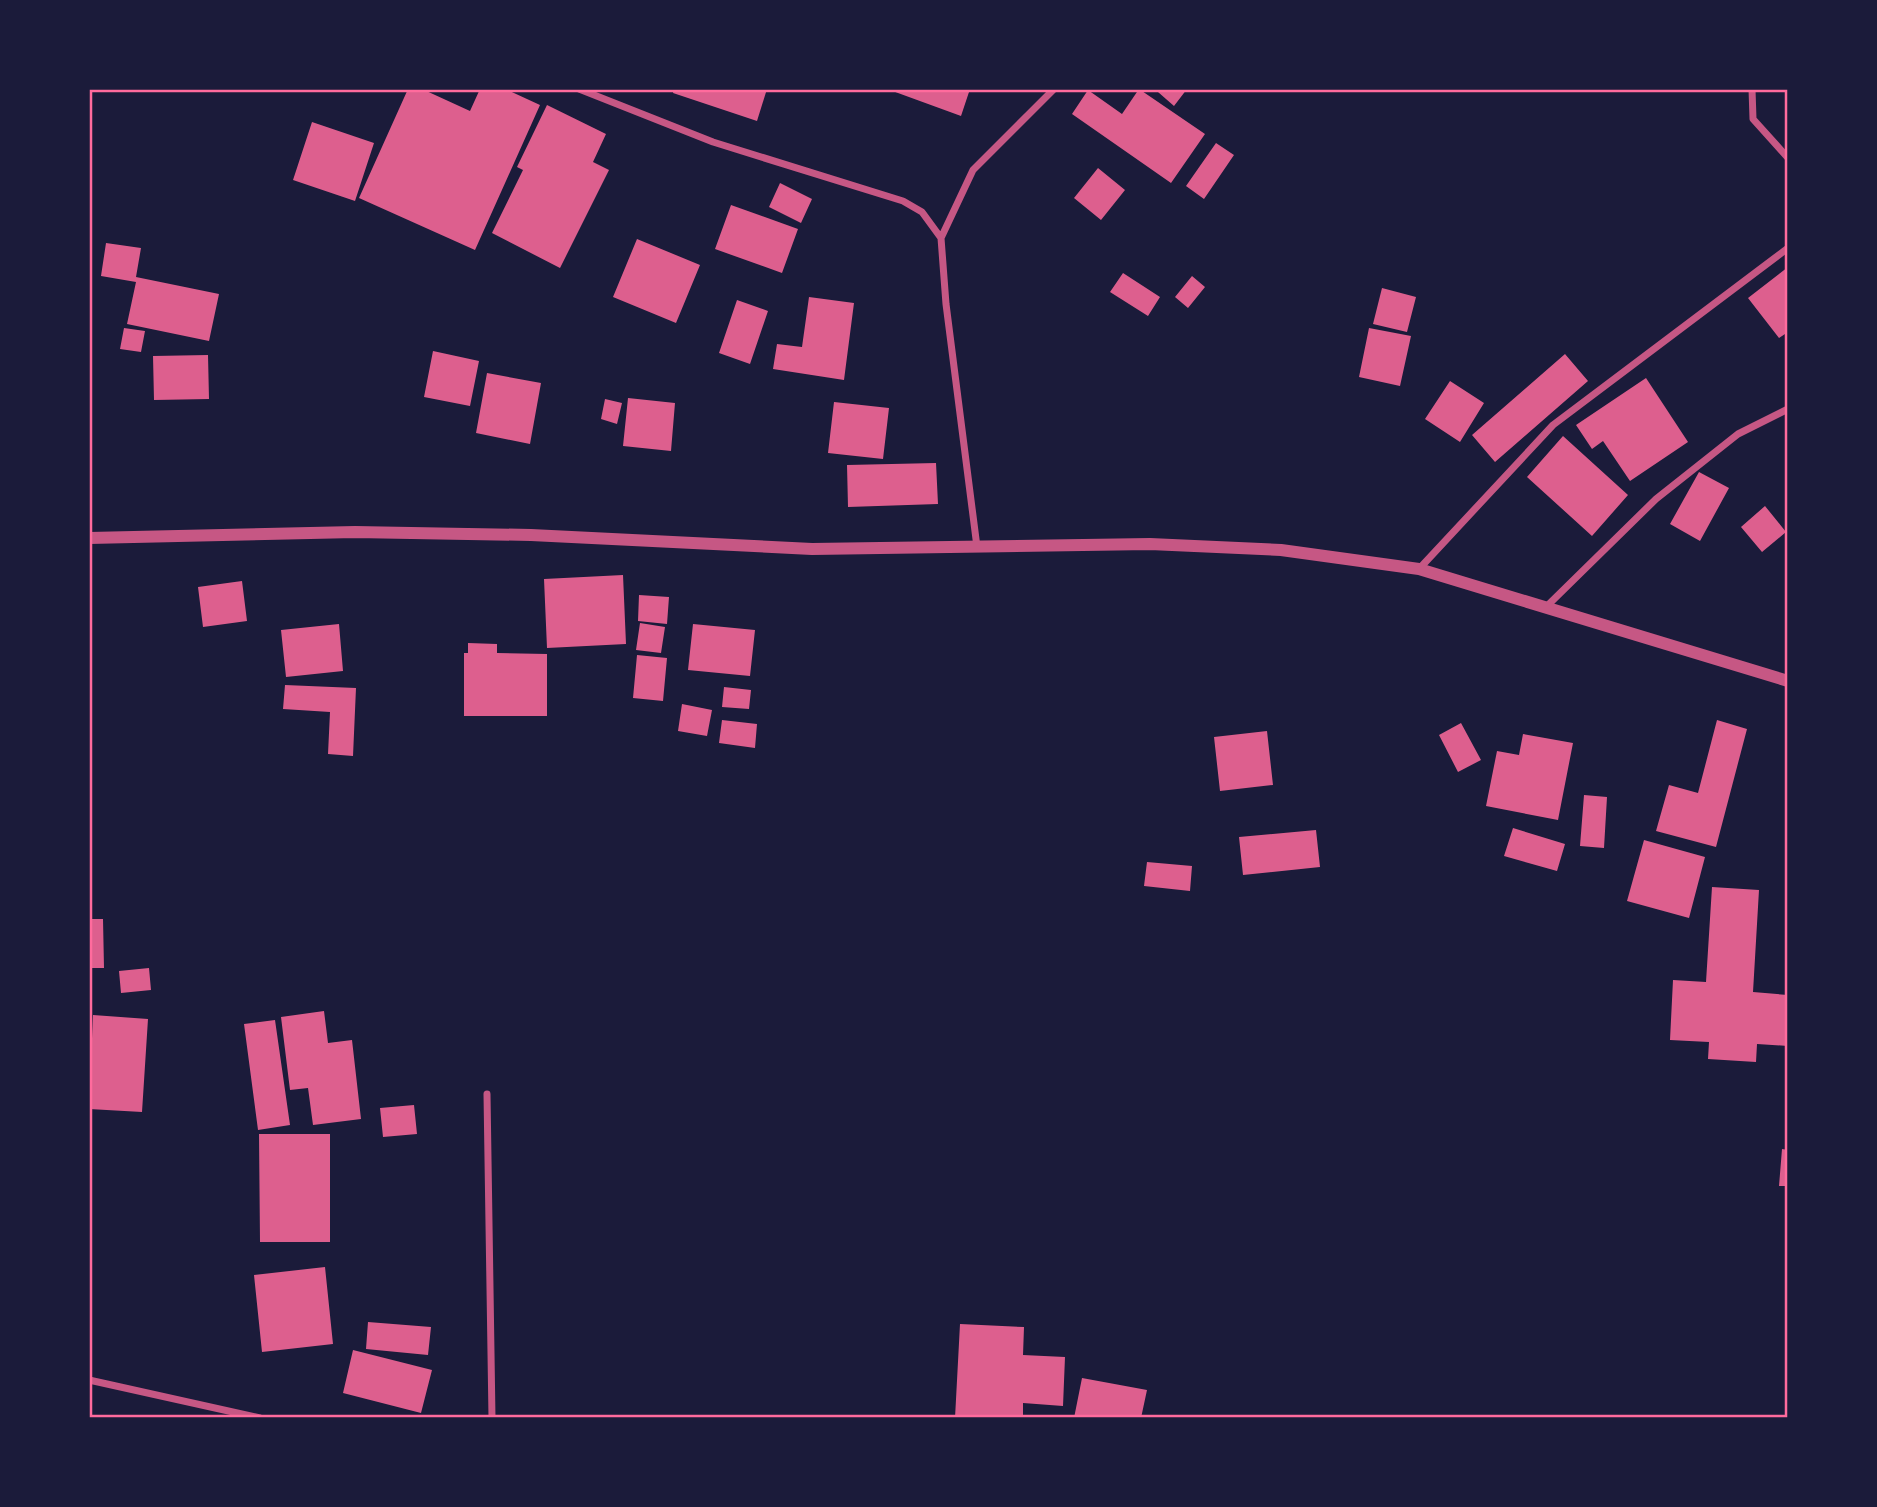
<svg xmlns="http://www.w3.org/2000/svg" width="1877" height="1507" font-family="Lato,sans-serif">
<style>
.building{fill:#dd5f8e}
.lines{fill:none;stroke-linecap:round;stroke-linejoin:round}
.minor{stroke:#c65784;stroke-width:7}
.tertiary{stroke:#c65784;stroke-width:12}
.neatline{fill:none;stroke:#ff6b9d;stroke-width:2.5}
</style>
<rect width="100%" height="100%" fill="#1b1b3a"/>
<path class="building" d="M408 89H422L470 111 480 89H505L540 105 475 250 359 198Z
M674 89H767L757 121 673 93Z
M887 89H970L961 116Z
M1139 89 1205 134 1171 183 1072 114 1088 90 1122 114Z
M1160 89H1187L1174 106 1158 92Z
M547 105 606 134 593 162 609 170 560 268 492 233 523 170 517 167Z
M312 122 374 143 355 201 293 180Z
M1216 143 1234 155 1204 199 1186 186Z
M1098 168 1125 190 1101 220 1074 198Z
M780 183 812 199 801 223 769 207Z
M731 205 798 229 782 273 715 249Z
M637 239 700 265 676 323 613 297Z
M106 243 141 248 136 277 219 294 209 341 127 324 136 282 101 276Z
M1788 267V332L1779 338 1748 298Z
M1123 273 1160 297 1148 316 1110 292Z
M1192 276 1205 287 1188 308 1175 297Z
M1382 288 1416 297 1407 332 1373 324Z
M809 297 854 303 844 380 773 369 777 344 802 347Z
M737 300 768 311 750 364 719 353Z
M124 328 145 331 141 352 120 349Z
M1369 328 1411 336 1400 386 1359 377Z
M433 351 479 361 470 406 424 397Z
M1565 354 1588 381 1495 462 1472 435Z
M208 355 209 399 154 400 153 356Z
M487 373 541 383 530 444 476 433Z
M1646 378 1688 442 1630 481 1603 441 1592 449 1576 425Z
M1450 381 1484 403 1460 442 1425 419Z
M628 398 675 403 671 451 623 446Z
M605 399 622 403 617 424 601 419Z
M834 402 889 408 883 459 828 453Z
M1563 436 1628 495 1592 536 1527 477Z
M936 463 938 504 848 507 847 465Z
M1699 472 1729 488 1700 541 1670 524Z
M1765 506 1786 532 1762 552 1741 527Z
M623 575 626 644 547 648 544 579Z
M242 581 247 621 203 627 198 587Z
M639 595 669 597 667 624 638 621Z
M640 623 665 627 661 653 636 650Z
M339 624 343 671 286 677 281 630Z
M693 624 755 630 750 676 688 670Z
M468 643 497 644V653L547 654V716H464V653H468Z
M637 655 667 658 663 701 633 698Z
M285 685 356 688 353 756 328 754 330 712 283 709Z
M724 687 751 690 749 709 722 707Z
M682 704 712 710 707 736 678 731Z
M722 720 757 724 755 748 719 743Z
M1717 720 1747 729 1716 847 1656 831 1669 785 1698 793Z
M1461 723 1481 760 1458 772 1439 735Z
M1267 731 1273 785 1220 791 1214 737Z
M1523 734 1573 743 1558 820 1486 806 1497 751 1519 755Z
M1584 795 1607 797 1604 848 1580 846Z
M1513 828 1565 844 1557 871 1504 856Z
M1316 830 1320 867 1243 875 1239 837Z
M1644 840 1705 857 1689 918 1627 901Z
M1147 862 1192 866 1190 891 1144 886Z
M1712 887 1759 890 1753 992 1788 995V1046L1757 1044 1756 1062 1708 1059 1709 1042 1670 1040 1673 980 1706 982Z
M89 919H103L104 968H89Z
M149 968 151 990 121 993 119 971Z
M324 1011 328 1043 352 1040 361 1119 313 1125 308 1088 290 1090 281 1017Z
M93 1015 148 1019 142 1112 89 1109Z
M275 1020 290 1125 258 1130 244 1024Z
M414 1105 417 1134 383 1137 380 1108Z
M259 1134H330V1242H260Z
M1782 1149 1788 1150V1186H1779Z
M325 1267 333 1344 262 1352 254 1275Z
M368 1322 431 1327 428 1355 366 1349Z
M960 1324 1024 1327 1023 1355 1065 1357 1063 1406 1023 1403V1418H955Z
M353 1350 432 1370 421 1413 343 1393Z
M1082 1378 1147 1390 1141 1418H1074Z"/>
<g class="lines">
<path class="minor" d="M579 89 713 142 903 201 922 212 941 238 946 304 977 547
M1752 89 1753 119 1788 158
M941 238 973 170 1054 89
M1419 569 1553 425 1788 248
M1547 606 1656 499 1738 434 1788 409
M487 1094 492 1418
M89 1380 260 1418"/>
<path class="tertiary" d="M89 538 355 532 531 535 812 549 1150 544 1281 550 1419 569 1788 681"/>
</g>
<rect width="1877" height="1507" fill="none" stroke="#1b1b3a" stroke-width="182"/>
<rect x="91" y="91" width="1695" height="1325" class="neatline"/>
</svg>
